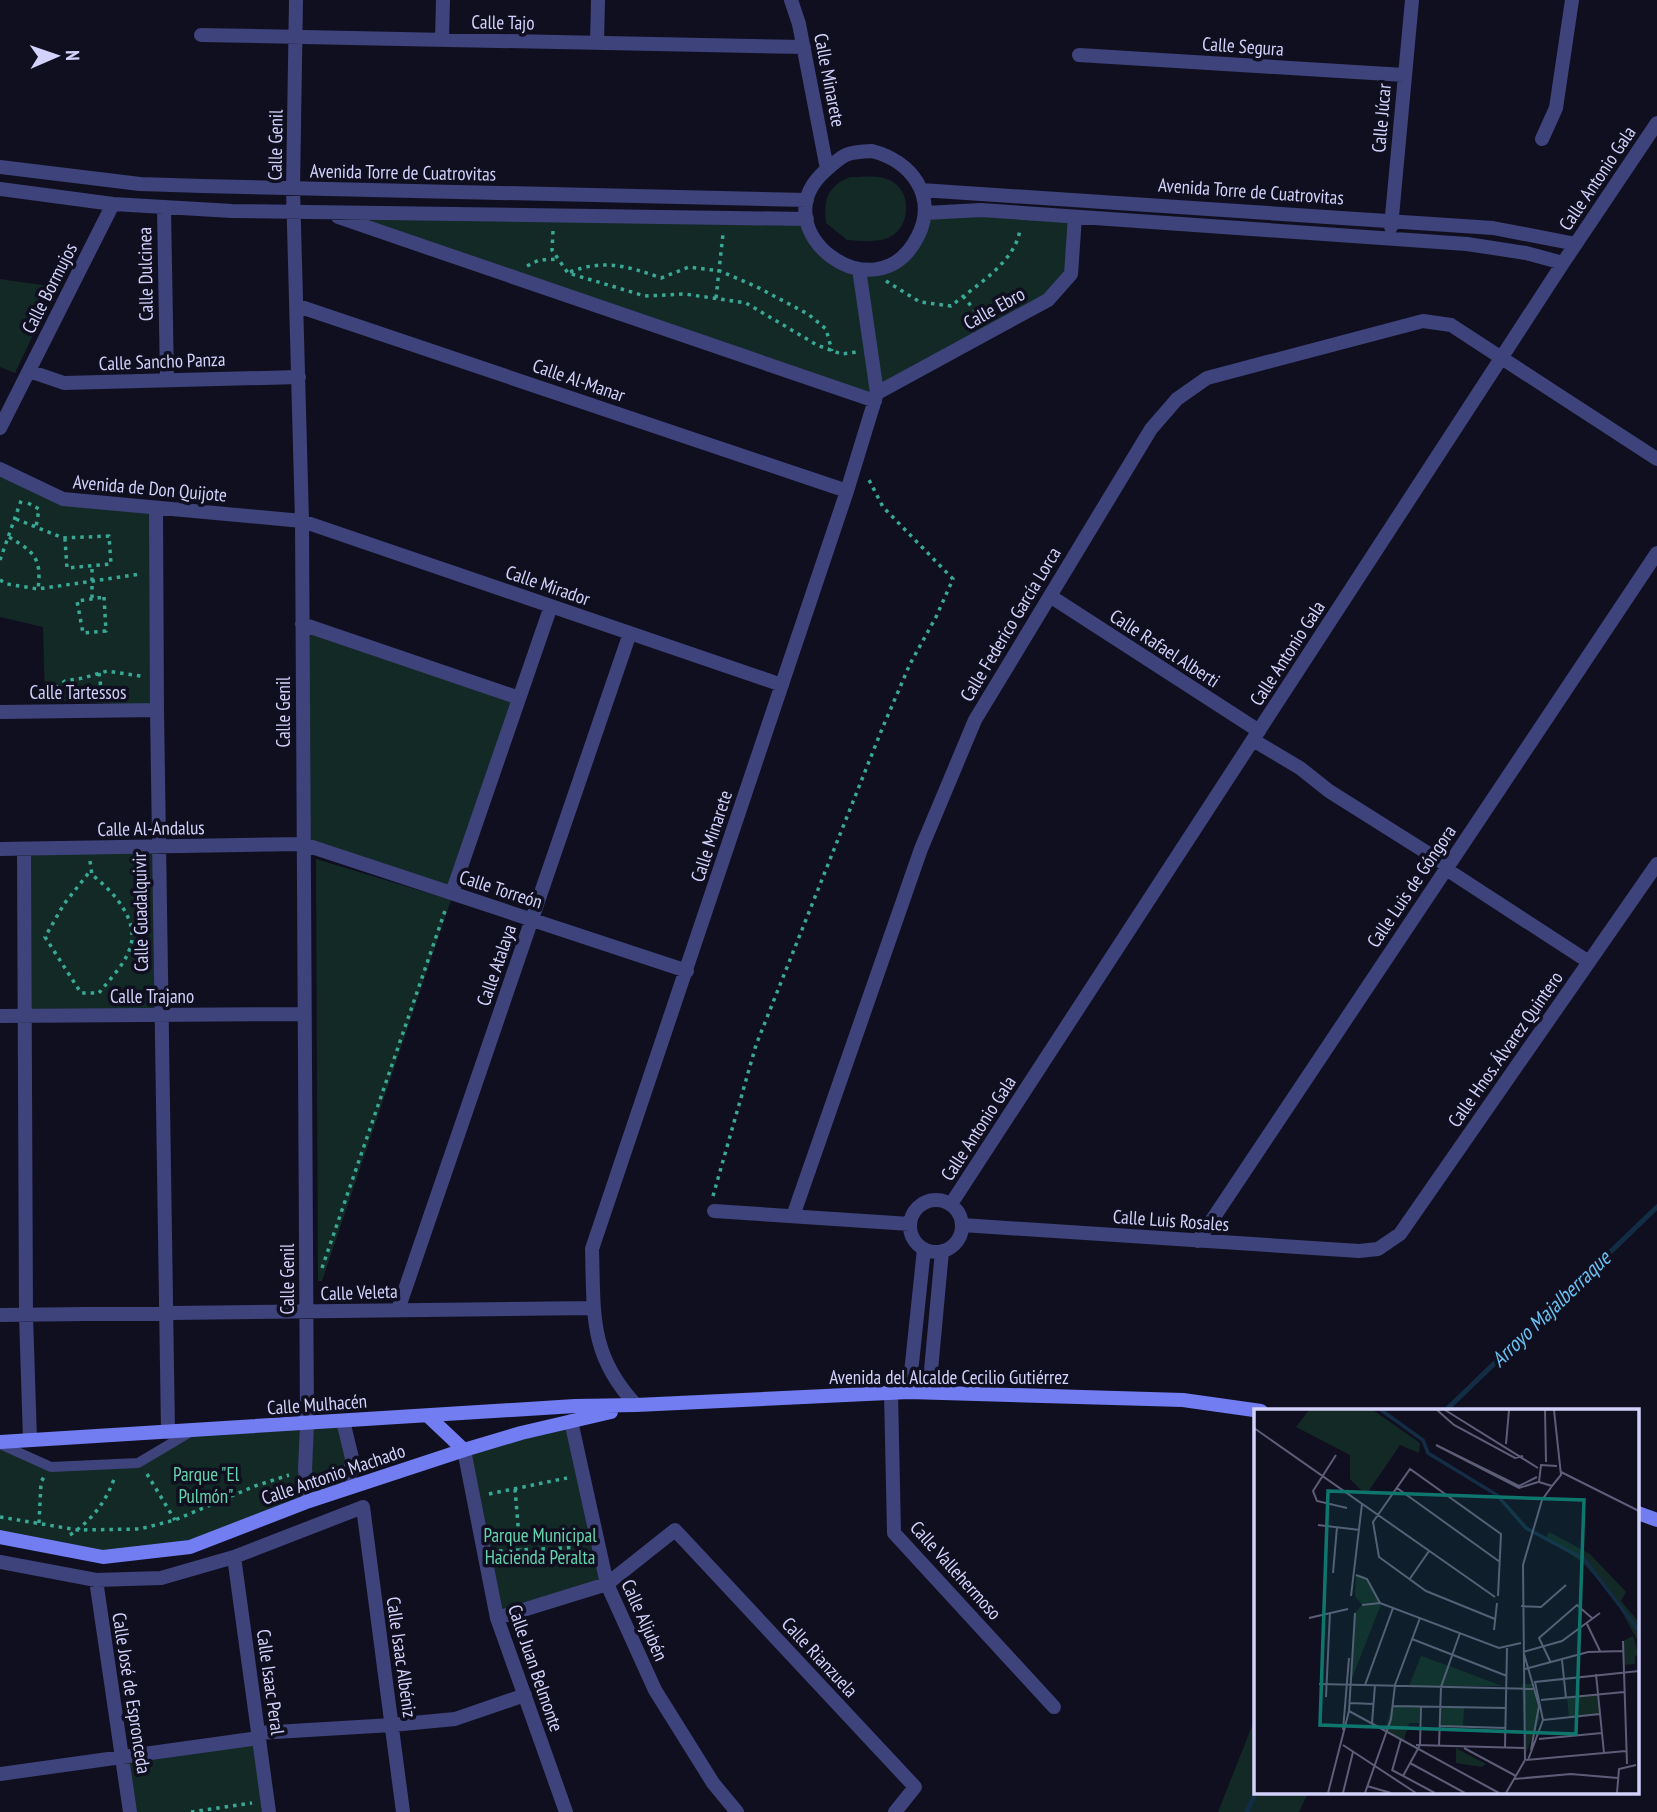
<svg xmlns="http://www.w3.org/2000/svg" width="1657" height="1812" font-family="'PT Sans Narrow',sans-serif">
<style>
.green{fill:#132926}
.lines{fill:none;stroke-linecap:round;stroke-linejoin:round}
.stream{stroke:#132d45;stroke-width:5}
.path{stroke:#39a895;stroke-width:3.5;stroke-dasharray:3.5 5;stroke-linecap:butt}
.lane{stroke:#3e437b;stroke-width:10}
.street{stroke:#3e437b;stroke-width:14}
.secondary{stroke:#727df2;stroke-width:14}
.labels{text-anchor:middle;stroke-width:7;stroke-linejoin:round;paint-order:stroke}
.street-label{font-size:19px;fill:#d2d2fb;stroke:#100f20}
.park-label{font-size:19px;fill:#65d4ac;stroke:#100f20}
.water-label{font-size:21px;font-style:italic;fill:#69c2f2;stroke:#100f20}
.inset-river{fill:none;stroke:#132d45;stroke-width:3.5}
.inset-road{fill:none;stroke:#5e5d78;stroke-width:2}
.view{fill:#0f766e;fill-opacity:0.15;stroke:#0f766e;stroke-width:3.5}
.inset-edge{fill:none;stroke:#d2d2fb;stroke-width:3.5}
</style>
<rect width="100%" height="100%" fill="#100f20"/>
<path class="green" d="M850 177C864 177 881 174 893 182 914 195 909 232 885 239 874 242 858 241 847 240L826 223C823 200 828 186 850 177Z
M324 212 807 219 844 266 895 262 925 213 1075 217 1071 274 1048 300 875 401Z
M0 279 56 287 15 373 0 367Z
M0 469 63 499 156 508 154 706 45 700 43 627 0 617Z
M302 624 519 698 452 893 303 844Z
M159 848 161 1016 25 1015 24 849Z
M316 859 451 900 322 1281H318Z
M343 1421 348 1488 190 1547 103 1557 0 1537V1444L51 1467 138 1463 192 1431Z
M571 1421 607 1584 497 1618 464 1450Z
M1256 1716V1793H1308L1299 1812H1218Z
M259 1738 269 1812H130L123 1759Z"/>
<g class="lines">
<path class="stream" d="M1445 1411 1657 1207
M1247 1812 1256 1792"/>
<path class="path" d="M553 231 552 250 568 273 645 296 685 294 746 303 817 345 841 354 857 352
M527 266 539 260 559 259
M570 272C604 259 628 266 661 278L689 267 720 271 757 287 808 314 826 329 832 351
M886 281 920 302 951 306C975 286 1016 262 1020 229
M963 296 981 318
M716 298 723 234
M28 503 39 509 36 527
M16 519 63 538 109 536 111 564 67 568 65 539
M9 537C34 552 42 558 38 589
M0 560 22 498
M92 569V599
M0 580 7 584 38 589 141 574
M104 597 106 631 83 633 77 601Z
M99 673 102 696
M52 695V692L65 681 83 678 107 671 141 676
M90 861 92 875C112 890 140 920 130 948 125 964 110 979 99 993H81L45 937 64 904 91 870
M713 1196 756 1045 882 729 910 664 936 617 953 579 883 507 868 478
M322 1268 446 908
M147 1474 175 1520
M515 1489 520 1549
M489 1494 567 1478
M0 1517 78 1530 140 1529 175 1520 255 1486 289 1475
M39 1523 41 1482 44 1477
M70 1535C92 1520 107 1501 115 1476
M499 1551 582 1547
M191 1812 252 1803"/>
<path class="lane" d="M0 1444 51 1467 138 1463 192 1431"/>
<path class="street" d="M296 0 293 189 302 521 307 1424 305 1470 309 1501
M791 0 799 24 827 169
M201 35 804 47
M442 40 443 0
M597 43 598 0
M1079 55 1404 75
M1542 139 1556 108 1572 0
M872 151C911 161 938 196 918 236 877 319 759 230 825 171 844 154 846 152 872 151Z
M0 167 140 184 202 186 807 200
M0 189 113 204 232 211 807 219
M921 190 1493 228 1576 244
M164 208 167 380
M925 213 981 210 1467 244 1526 253 1563 263
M338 217 875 401
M1391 227 1412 0
M298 306 847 491
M29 371 64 383 299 377
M877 393 1048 300 1071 274 1075 217
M0 428 113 204
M0 469 63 499 302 521 782 685
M156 508 157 710 168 1432
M1050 596 1259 731
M302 624 519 698
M0 712 157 710
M1253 740 1300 768 1329 791 1448 866
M0 849 303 844 687 971
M24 849 26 1315 30 1440
M1446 869 1589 962
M452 893 551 606
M0 1016 304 1014
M910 1226a26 26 0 1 1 52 0a26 26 0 1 1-52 0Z
M951 1204 1563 263 1657 123
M714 1211 910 1224
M793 1216 921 849 975 720 1151 429 1177 399 1207 378 1423 321 1451 325 1657 459
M962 1225 1359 1251 1378 1249 1400 1234 1657 864
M1198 1241 1657 553
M398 1310 630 633
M0 1315 593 1308
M891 1392 894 1533 1054 1707
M909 1392 924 1249
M929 1392 942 1251
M636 1405C589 1355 594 1314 592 1249L847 491 877 393 859 269
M343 1421 352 1458 348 1488
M571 1421 607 1584 655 1690 713 1783 737 1812
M464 1450 497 1618 566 1812
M234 1557 269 1812
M0 1562 96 1580 161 1578 234 1557 363 1507 403 1812
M96 1580 130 1812
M497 1618 607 1584 675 1530 915 1787 895 1812
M258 1733 392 1725 455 1719 525 1695
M0 1774 259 1738"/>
<path class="secondary" d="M428 1416 464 1450
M0 1442 575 1406 636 1405 909 1392 1183 1400 1261 1411
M1638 1513 1657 1520
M0 1537 103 1557 190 1547 309 1501 464 1450 521 1433 611 1412"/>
</g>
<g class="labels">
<g class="street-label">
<text transform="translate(503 22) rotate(1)" y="7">Calle Tajo</text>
<text transform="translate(1243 46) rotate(4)" y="7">Calle Segura</text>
<text transform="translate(830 80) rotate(79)" y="7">Calle Minarete</text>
<text transform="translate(1381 118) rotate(-85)" y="7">Calle Júcar</text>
<text transform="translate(275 145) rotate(-89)" y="7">Calle Genil</text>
<text transform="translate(403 172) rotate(1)" y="7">Avenida Torre de Cuatrovitas</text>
<text transform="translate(1597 178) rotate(-56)" y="7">Calle Antonio Gala</text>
<text transform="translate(1251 191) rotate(4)" y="7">Avenida Torre de Cuatrovitas</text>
<text transform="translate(145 274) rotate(-91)" y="7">Calle Dulcinea</text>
<text transform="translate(49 288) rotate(-63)" y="7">Calle Bormujos</text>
<text transform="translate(994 308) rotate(-29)" y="7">Calle Ebro</text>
<text transform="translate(162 361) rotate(-2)" y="7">Calle Sancho Panza</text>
<text transform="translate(579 380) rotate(19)" y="7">Calle Al-Manar</text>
<text transform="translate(150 488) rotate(5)" y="7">Avenida de Don Quijote</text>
<text transform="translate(548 585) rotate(19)" y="7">Calle Mirador</text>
<text transform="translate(1010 624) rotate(-59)" y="7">Calle Federico García Lorca</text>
<text transform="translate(1165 648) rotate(33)" y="7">Calle Rafael Alberti</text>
<text transform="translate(1287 653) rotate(-57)" y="7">Calle Antonio Gala</text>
<text x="78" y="699">Calle Tartessos</text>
<text transform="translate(283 712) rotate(-90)" y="7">Calle Genil</text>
<text transform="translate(151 828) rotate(-1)" y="7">Calle Al-Andalus</text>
<text transform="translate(711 836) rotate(-72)" y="7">Calle Minarete</text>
<text transform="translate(1411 886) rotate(-56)" y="7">Calle Luis de Góngora</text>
<text transform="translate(501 889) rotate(18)" y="7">Calle Torreón</text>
<text transform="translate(140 912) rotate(-91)" y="7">Calle Guadalquivir</text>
<text transform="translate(496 965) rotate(-71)" y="7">Calle Atalaya</text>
<text x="152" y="1003">Calle Trajano</text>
<text transform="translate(1505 1049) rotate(-55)" y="7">Calle Hnos. Álvarez Quintero</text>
<text transform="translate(978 1128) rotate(-57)" y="7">Calle Antonio Gala</text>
<text transform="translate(1171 1220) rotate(4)" y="7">Calle Luis Rosales</text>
<text transform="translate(287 1279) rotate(-90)" y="7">Calle Genil</text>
<text transform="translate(359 1292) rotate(-2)" y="7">Calle Veleta</text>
<text x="949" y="1384">Avenida del Alcalde Cecilio Gutiérrez</text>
<text transform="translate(317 1404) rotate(-4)" y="7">Calle Mulhacén</text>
<text transform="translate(333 1474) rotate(-19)" y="7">Calle Antonio Machado</text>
<text transform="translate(956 1570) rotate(48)" y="7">Calle Vallehermoso</text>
<text transform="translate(645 1620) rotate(66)" y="7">Calle Aljubén</text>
<text transform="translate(402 1657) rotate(82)" y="7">Calle Isaac Albéniz</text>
<text transform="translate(820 1657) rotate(47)" y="7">Calle Rianzuela</text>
<text transform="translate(536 1668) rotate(71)" y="7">Calle Juan Belmonte</text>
<text transform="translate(271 1682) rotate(82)" y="7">Calle Isaac Peral</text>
<text transform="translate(132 1693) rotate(81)" y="7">Calle José de Espronceda</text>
</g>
<g class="park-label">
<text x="206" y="1481">Parque "El<tspan x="206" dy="22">Pulmón"</tspan></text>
<text x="540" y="1542">Parque Municipal<tspan x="540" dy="22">Hacienda Peralta</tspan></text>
</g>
<g class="water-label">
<text transform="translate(1551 1309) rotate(-44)" y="7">Arroyo Majalberraque</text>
</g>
</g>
<g transform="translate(1254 1409)">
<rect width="385" height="385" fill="#100f20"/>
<path d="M55 1H119L166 34 165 44 146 36 112 86 96 70V46L42 18ZM295 123 336 145 372 183 367 192 385 213V234L361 190 328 153 292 129ZM102 166 110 167 127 195 97 272 101 204 108 196 101 187ZM379 227 385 246 381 247V255L369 256V232ZM167 247 195 257 248 277H155ZM268 275H278L286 309 272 344ZM344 285 346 305 315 308 313 288ZM138 297 166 298 165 314H155L150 331 131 321ZM186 298 210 299 209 318 186 317ZM202 339 232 355 228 358 202 354Z" fill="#132926"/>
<path class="inset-river" d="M127 1 169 31 174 44 243 86 272 119 330 150 385 222"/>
<path class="inset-road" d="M183 1 200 16 261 49 269 47M191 1 284 59M291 1 292 53M300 1 307 66 298 77 285 73 287 56 303 57M0 19 241 188M252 35 255 1M82 46 59 82 63 92 93 99M307 63 385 102M283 68 265 77 182 36 265 79 284 73M143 79 246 153M64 116 106 121M79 164 83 118M102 166 113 170 126 194M155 171 175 142M97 187 108 95M108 196 126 194 245 239 267 234M267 197 287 198 312 176M55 209 94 200M241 210 172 182 125 148 119 113 156 60 247 125 244 187M333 215 346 242M240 221 243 194M158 230 253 267M369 232 373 355M269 243 308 232 346 204M270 245 285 297 277 341M308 251 312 289M297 254 285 229 323 196 339 210M271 260 334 243 369 242M342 265 350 344M65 275 279 280M111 276 139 199M72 288 76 203M287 291 370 283M96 294 120 295M138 297 252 299M95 302 245 384M289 311 346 305M118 314 121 276M186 317 252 319M89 321 95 249M285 330 348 324M89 336 162 384M162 336 270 339M185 337 187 278 206 224M251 338 253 239M210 339 262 367M271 351 269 156 288 91 298 77M272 351 372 342M274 351 289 311 281 273 385 262M156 354 211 384M138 361 181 384M138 362 147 330M149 367 166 336 167 298M260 370 317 365 364 369M113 377 137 384M74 384 95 302 101 204M89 384 99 343M111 384 137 310 141 276 166 209M252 384 271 351M363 384 365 360 382 356"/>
<path class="view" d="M74 82 330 91 322 325 66 316Z"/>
<rect width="385" height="385" class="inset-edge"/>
</g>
<g transform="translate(56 56) rotate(88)" stroke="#100f20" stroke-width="5" paint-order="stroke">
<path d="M0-5L12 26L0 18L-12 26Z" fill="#d2d2fb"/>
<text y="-10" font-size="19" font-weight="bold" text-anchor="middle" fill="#d2d2fb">N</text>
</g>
</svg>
